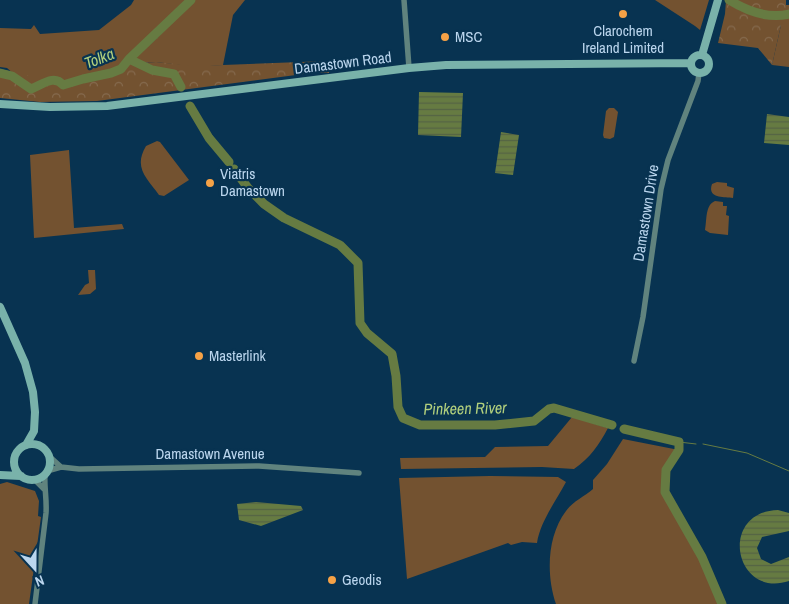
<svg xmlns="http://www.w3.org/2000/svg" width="789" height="604" font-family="'Archivo Narrow',sans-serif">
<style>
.grass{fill:#735230}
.forest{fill:url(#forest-crowns)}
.water{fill:url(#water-rules)}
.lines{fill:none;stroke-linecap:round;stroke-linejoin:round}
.stream{stroke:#667b42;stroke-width:1}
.river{stroke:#667b42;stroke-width:9}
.street{stroke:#60837e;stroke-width:5.5}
.secondary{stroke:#79b2aa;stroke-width:8}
.poi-dot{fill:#f6a246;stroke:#083351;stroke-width:2}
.labels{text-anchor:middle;stroke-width:4.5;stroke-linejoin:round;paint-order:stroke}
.poi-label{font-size:15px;fill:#bbd6ee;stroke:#083351;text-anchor:start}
.street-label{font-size:15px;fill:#bbd6ee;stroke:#083351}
.water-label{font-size:16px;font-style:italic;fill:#b2d07d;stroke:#083351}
</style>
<defs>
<pattern id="forest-crowns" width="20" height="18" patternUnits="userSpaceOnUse" patternTransform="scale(1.25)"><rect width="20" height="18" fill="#735230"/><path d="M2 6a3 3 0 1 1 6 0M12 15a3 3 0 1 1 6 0" fill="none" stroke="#856a4e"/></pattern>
<pattern id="water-rules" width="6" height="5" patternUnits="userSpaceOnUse" patternTransform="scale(1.25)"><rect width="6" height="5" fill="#667b42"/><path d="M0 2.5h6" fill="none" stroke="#546344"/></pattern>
</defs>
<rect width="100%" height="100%" fill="#083351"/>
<path class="grass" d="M134 0H189L117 69 110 72 63 84 22 81 7 68 0 67V28L31 29 34 25 40 34 99 30 131 5Z
M195 0H245L233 15 223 65 197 67 156 62 141 63 130 62 156 39Z
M655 0H709L700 30 695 26Z
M789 24V67L772 65 781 25Z
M609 108H614L618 112 614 137 610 139 604 138 603 135 606 111Z
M157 141 160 142 189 180 164 196 159 195C147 178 133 168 146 146Z
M69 150 74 228 122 224 124 229 34 238 30 155Z
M717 182 727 183V186L734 188 733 198C723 197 707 198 712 184Z
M715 201 723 202V206H727L726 215 729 216 728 235 710 233 705 230C707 220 705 205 715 201Z
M88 270H95L96 289 90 294 78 295 85 285 89 283Z
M572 417 608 428C599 445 590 458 574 469L542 467 401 469 400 458 485 457 495 447 548 446Z
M623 439 679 450 666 470 665 492 702 557 722 604H556C546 575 547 536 566 511 573 501 584 497 593 489V480L607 464Z
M490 476 558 477 566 482C556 501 540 522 537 543L522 542 511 545 508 543 407 579 399 478Z
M7 482 35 491 39 501 38 516 41 517 29 604H0V484Z"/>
<path class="forest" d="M726 0H786V5H789V26L781 25 772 65 758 48 718 43 725 14Z
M327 61 329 73H311L97 101 40 102 0 98V69L54 81 115 75 130 62 141 63 156 62 197 66Z"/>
<path class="water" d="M419 92 463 93 461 137 418 135Z
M767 114 789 117V145L764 143Z
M501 132 519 135 513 175 495 173Z
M256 502 301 506 303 510 261 526 239 520 237 504Z
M778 510 789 513V531L762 537 757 548 761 559 771 564 789 557V581C734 599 718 512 778 510Z"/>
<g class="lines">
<path class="stream" d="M155 35 157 38
M679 442 696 444
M703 444 747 453 789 471"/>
<path class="river" d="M729 0C747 11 769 19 789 14
M129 59 152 70 174 74 181 87
M0 73 12 76 31 89C42 85 54 74 63 85L83 79 111 73 121 69 129 59 191 0
M190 106 209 138 229 162
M234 169 248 188 264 204 284 218 340 245 358 263 360 323 367 333 392 354 396 376 398 407 403 418 420 425H495L534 421 549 409 554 408 612 425
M624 429 679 442V450L666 470 665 492 702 557 722 604"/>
<path class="street" d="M404 0 409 68
M634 361 643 317 661 189 668 160 698 81 699 73
M50 457 61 467
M47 471 61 467 79 469 259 466 359 473
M34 479 44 489
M35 604 46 513C47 499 44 487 45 474"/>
<path class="secondary" d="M691 64a9 9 0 1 1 18 0a9 9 0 1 1-18 0Z
M702 55 718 0
M0 104 50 107 107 106 409 68 446 65 691 63
M0 307 25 363 33 392 35 412 34 431 26 445
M14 462a18 18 0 1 1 36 0a18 18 0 1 1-36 0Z
M0 475 21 476"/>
</g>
<g class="poi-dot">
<circle cx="623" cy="14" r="5"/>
<circle cx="445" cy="37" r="5"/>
<circle cx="210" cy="183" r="5"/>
<circle cx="199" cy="356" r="5"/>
<circle cx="332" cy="580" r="5"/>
</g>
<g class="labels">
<g class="poi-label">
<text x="623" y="36" text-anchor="middle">Clarochem<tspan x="623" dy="17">Ireland Limited</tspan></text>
<text x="455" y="42">MSC</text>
<text x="220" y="179">Viatris<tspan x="220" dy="17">Damastown</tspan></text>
<text x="209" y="361">Masterlink</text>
<text x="342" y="585">Geodis</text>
</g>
<g class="street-label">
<text transform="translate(343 63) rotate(-7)" y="5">Damastown Road</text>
<text transform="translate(646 213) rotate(-81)" y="5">Damastown Drive</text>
<text x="210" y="459">Damastown Avenue</text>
</g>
<g class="water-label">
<text transform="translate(99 58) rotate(-21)" y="6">Tolka</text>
<text transform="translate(465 408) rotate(-1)" y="6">Pinkeen River</text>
</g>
</g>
<g transform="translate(35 569) rotate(159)" stroke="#083351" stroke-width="4" paint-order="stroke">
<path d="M0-4L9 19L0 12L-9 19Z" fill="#bbd6ee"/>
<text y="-8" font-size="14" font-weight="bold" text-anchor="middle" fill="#bbd6ee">N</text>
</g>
</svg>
